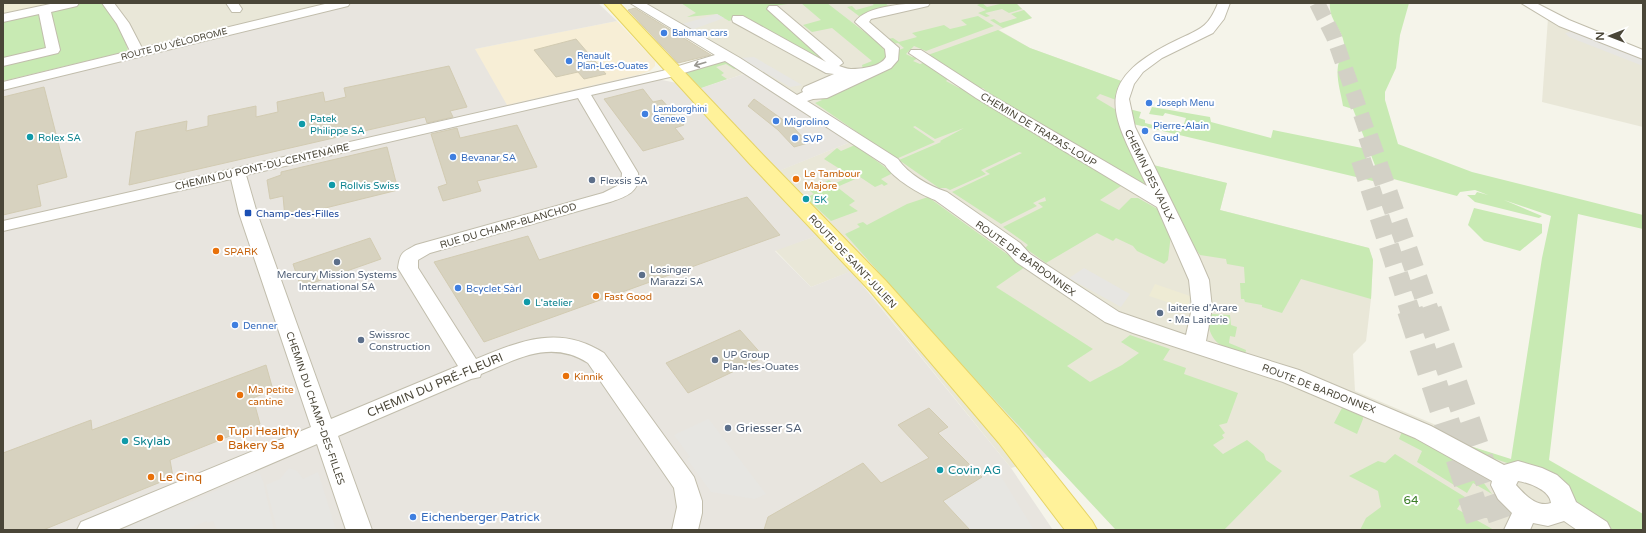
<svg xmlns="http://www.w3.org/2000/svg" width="1646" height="533" font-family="'Varela Round',sans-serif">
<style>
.residential{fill:#e9e7d8}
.commercial{fill:#f7eed6}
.industrial{fill:#e8e5df}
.education{fill:#eeebd4}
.green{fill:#c8eab3}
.parking{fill:#e7e6e2}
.building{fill:#d7d2bf;stroke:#d2cbb2}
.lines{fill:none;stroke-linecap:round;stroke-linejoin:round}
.highway-tunnel-far2{stroke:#d3d1c6;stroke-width:16;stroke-dasharray:16 8;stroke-linecap:butt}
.highway-tunnel-far1{stroke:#d3d1c6;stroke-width:20;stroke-dasharray:20 10;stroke-linecap:butt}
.highway-tunnel{stroke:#d3d1c6;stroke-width:26;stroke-dasharray:26 13;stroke-linecap:butt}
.minor-casing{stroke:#c1bdac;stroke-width:2}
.major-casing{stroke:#e6d467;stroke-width:2}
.minor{fill:#fff;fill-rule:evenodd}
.major{fill:#fff29a;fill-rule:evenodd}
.oneway{stroke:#9b9992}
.shop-dot{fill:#3f7fe0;stroke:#fff;stroke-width:1.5}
.culture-dot{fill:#0f9aa8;stroke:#fff;stroke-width:1.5}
.food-dot{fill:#e8710a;stroke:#fff;stroke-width:1.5}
.service-dot{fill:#5c6f8a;stroke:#fff;stroke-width:1.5}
.transit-dot{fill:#1a4fb4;stroke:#fff;stroke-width:1.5}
.labels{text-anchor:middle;stroke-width:4;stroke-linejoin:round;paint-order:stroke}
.far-shop-label{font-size:9px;fill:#366cbe;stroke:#fff;text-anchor:start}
.far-street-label{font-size:9px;fill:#4a4638;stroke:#fff}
.culture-label{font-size:10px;fill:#0d838f;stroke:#fff;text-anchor:start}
.shop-label{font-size:10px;fill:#366cbe;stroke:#fff;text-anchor:start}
.street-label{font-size:10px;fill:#4a4638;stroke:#fff}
.food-label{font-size:10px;fill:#c56008;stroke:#fff;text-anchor:start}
.service-label{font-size:10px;fill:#4e5e75;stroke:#fff;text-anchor:start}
.transit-label{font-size:10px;fill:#164399;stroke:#fff;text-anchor:start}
.near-street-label{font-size:12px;fill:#4a4638;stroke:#fff}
.near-service-label{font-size:12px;fill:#4e5e75;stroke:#fff;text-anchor:start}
.near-food-label{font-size:12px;fill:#c56008;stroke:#fff;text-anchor:start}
.near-culture-label{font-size:12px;fill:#0d838f;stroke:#fff;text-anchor:start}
.near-park-label{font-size:12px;fill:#3c7e29;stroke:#fff}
.near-shop-label{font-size:12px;fill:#366cbe;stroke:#fff;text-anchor:start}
</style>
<rect width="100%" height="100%" fill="#f5f4ea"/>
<path class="residential" d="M3 3H355L3 90Z
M631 3H1016L1032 18 999 30 1030 48 1124 82 1125 100 1149 164 1227 183 1220 210 1369 248 1373 260 1371 299 1366 341 1353 354 1355 391 1436 425 1473 447 1510 460 1575 501 1598 522 1611 530H1116L1048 457 1011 468 852 271 811 287 775 250 819 235 768 175 853 141 747 73 701 88 684 72 726 60Z
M1548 18 1643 55V127L1542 102Z"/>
<path class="commercial" d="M617 21 655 61V66L650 71 638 75 507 106 474 49Z"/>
<path class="industrial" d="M355 3H598L617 21 475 49 507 105 638 75 701 88 747 73 853 141 769 175 819 235 775 251 811 287 851 271 1011 468 1053 530H3V90Z"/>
<path class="education" d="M3 3H65L3 16Z
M1155 284 1190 296 1188 309 1149 296Z"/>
<path class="green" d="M80 3H102L122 31 128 51 3 81V20Z
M681 3H795L773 6 838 69 739 18 729 21 717 14 687 17 696 13Z
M801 3H827L880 44 885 51 887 58 884 63 863 69 862 65 872 61 832 28 812 32 803 25 821 20Z
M871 3H885L891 8 859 16 847 7 852 6 856 10 874 5Z
M982 3 987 7 1004 3H1016L1022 9 1009 13 1002 9 985 13 990 16 986 17 978 13 986 10 977 5Z
M1330 3H1409L1400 35 1396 68 1385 92V100L1398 144 1472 172 1643 215V229L1578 214 1549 460 1643 514V530H1611L1598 522 1575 501 1513 465 1469 450 1473 447 1511 459 1542 258 1551 216 1504 200 1542 216 1539 218 1475 202 1467 195H1475L1477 192 1488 195 1475 190 1460 192 1457 196 1386 177 1378 173 1353 109 1343 106C1341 93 1336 79 1338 66 1339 59 1346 51 1344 43 1342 29 1328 19 1330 3Z
M1024 10 1032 18 1003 28 990 20 994 19 1000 23 1017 18 1011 14Z
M978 16 994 26 926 51 914 46 906 54 912 57 918 58 913 61 920 64 926 62 946 76 944 77 948 79 946 81 959 88 963 86 989 103 988 107H993L1045 135 1043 139 1051 143H1059L1124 184 1100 200 1119 210 1131 198H1138L1163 212 1171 234 1168 260 1164 264 1137 251 1133 246 1116 238 1113 241 1097 233 1046 263 1025 248 1028 245 1003 227 1043 207 1038 203 1046 201 1045 197 1033 203 1037 206 1001 224 952 192 990 174 985 171 1022 153 1019 152 981 170 986 174 950 190 946 188H939L899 160 941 142 940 141 964 128 935 139 915 126 913 127 935 142 896 159 815 103 822 100 819 98 886 69 897 51 904 48 898 43 893 44 887 39 893 38 899 42 917 37 912 33 944 25 950 29 967 25 961 20Z
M998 30 1030 48 1124 82 1116 100 1100 94 1096 98 1118 111 1155 193 996 101 983 88 976 89 925 56Z
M722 61 727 62 738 68 734 69 726 64 716 67 724 73 721 75 727 79 701 88 686 73Z
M1152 107 1210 117 1211 122 1271 138 1273 130 1362 148 1377 182 1133 124 1129 109 1141 112 1139 118 1145 120V123L1181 132 1186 118 1165 113 1163 116 1149 114Z
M855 145 893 173 881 179 888 184 884 186 882 184 875 187 860 177 837 187 855 201 849 205 858 211 831 221 806 198 814 194 809 190 829 180 834 184 851 176 824 159 837 148 841 151Z
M1149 164 1227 183 1220 210 1369 248 1373 260 1371 299 1301 279 1282 313 1262 307V305L1245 302 1244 299H1241L1240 283H1245L1244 267 1227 264 1226 259 1200 255 1183 232Z
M928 197 1025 267 996 287 1093 349 1067 366 1090 382 1122 365 1139 353 1121 342 1130 335 1170 349 1163 360 1186 368 1184 374 1238 393 1227 423 1219 425 1225 433 1222 435 1224 438 1213 445 1223 454 1247 440 1264 454 1266 460 1282 471 1224 530H1116L936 337 845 234 860 227 857 224 863 222 867 225 907 204Z
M1474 208 1542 224V233L1520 251 1484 241 1468 225Z
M1212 314 1230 315 1231 325 1237 327 1235 337 1230 336 1229 343 1246 350 1245 355C1224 348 1208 344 1208 317Z
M1314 394 1362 410 1363 419 1357 434 1334 423 1342 408Z
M1403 429 1477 474 1492 494 1473 483 1467 493 1417 462 1422 451 1399 439Z
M1395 454 1465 497 1457 509 1494 530H1360L1366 518 1381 507 1378 491 1349 476 1378 461 1385 463Z"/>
<path class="parking" d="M717 14 724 18 691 30 682 24Z
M1567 28 1643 58V66L1569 37 1565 33 1570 32Z
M754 57 802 85 790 87 740 58Z
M1084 268 1130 294 1121 307 1069 278Z
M708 419 711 422 766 494 755 499 711 492 687 459 690 457 674 435Z
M289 468 297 471 303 479 318 472 336 530H277L266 485 280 479Z
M997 470 1034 530H970L943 502 982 477Z
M259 472 263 481 274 530H217L213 521 207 523V521L185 530H119L160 512 171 509 172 510Z"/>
<path class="building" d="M635 8 711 55 678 63 628 10Z
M576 39 606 74 584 79 578 72 556 77 534 50Z
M449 66 467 107 450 111 453 117 427 123 425 117 129 185 136 132 187 121 186 131 208 126V116L256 106V117L278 112 277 102 323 92 325 102 346 97 344 88Z
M44 87 67 177 37 185 41 206 3 215V97Z
M643 89 653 102 662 100 684 125 675 128 684 139 643 151 604 99Z
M754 99 793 127 808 143 794 147 778 130 748 106Z
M517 125 537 167 477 181 481 191 443 201 438 187 447 184 431 134 457 128 460 138Z
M387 147 398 190 285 218 283 196 270 199 267 180 281 175V172Z
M747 197 780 235 484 342 434 262 528 236 539 260Z
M370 238 381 259 301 287 293 264Z
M740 330 764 357 688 393 666 363Z
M266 365 273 390 253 398 260 424 170 460 173 477 43 530H3V453L91 420 92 430Z
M929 408 948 427 938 433 982 477 943 501 970 530H764L768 517 863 463 881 483 929 458 898 425Z"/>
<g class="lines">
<path class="highway-tunnel-far2" d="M1317 3 1334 37 1369 137"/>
<path class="highway-tunnel-far1" d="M1368 136 1429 311
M1361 160 1410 311"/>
<path class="highway-tunnel" d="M1410 310 1482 530
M1429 310 1505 530"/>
<defs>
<path id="minor" d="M55 3H79L77 6 51 12 60 50 58 53 3 66V58L46 48 39 14 3 22V14Z
M102 3H114L129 23 142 48 329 3H350L348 6 3 90V82L130 51 117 24Z
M226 3H238L242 9 240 12H232Z
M630 3H645L740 58 797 95 803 92 802 90 804 87 834 74 826 73 733 22 732 19 733 16H743L826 62 767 9 769 6H777L841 60 843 63 839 66C843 67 847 69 851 69 861 69 881 67 886 57L885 49 855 22C866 5 910 3 930 3L928 6 871 19 869 22 899 48 898 60 891 68 827 98 813 99 807 101 898 159C908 174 929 186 947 192L1020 243 1030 254 1119 312 1186 335 1192 308 1189 280 1157 207 976 98 909 53 911 50H921L986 92 1147 186C1112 113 1088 83 1177 40 1200 29 1208 28 1218 3H1230L1224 19 1213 33 1162 58 1143 72 1134 84 1129 99 1135 127 1199 257 1209 280 1212 308 1206 341 1299 370 1431 426 1504 465 1518 461 1542 468 1557 475 1569 486 1576 502 1607 522 1611 530H1577L1564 521 1548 526 1533 523 1530 530H1504L1512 513 1498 499 1491 485 1492 481 1415 438 1283 382 1133 333 1105 322 1016 262 1006 251 935 200C919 194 894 179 885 165L725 61 670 77 591 95 638 173C641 192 625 197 610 202L430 253 418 260V268L476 359C520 341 559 324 604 353L694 477 702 501V513L698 530H672L677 507 674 488 588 363C551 339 517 359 481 374L480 377 471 379 338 436 372 530H346L317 444 117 530H77L81 522 311 427 239 213 231 179 3 231V221L662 71 715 55ZM578 98 622 173 621 184 603 193 416 245C403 252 400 252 398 268L458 366 331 419 257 213 246 175ZM1518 481C1529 483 1550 490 1551 503 1537 508 1524 494 1516 485Z
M1521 3H1536L1569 20 1643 50V59L1559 26Z"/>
<path id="major" d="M604 3H619L763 155 886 281 1019 429 1092 521 1097 530H1065L999 443 870 291 749 163Z"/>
</defs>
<use href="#minor" class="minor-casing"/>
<use href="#major" class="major-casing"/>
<use href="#minor" class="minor"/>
<use href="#major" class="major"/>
</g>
<defs><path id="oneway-shaft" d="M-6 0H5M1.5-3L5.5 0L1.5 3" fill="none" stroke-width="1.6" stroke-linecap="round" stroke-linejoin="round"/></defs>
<use class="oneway" href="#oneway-shaft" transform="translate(700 64) rotate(164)"/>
<g class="shop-dot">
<circle cx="664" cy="33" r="4"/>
<circle cx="569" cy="61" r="4"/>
<circle cx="1149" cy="103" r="4"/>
<circle cx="645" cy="114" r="4"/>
<circle cx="776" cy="121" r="4"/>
<circle cx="1145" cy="131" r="4"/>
<circle cx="795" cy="138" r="4"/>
<circle cx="453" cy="157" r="4"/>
<circle cx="458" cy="288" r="4"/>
<circle cx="235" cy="325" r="4"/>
<circle cx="413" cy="517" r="4"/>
</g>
<g class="culture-dot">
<circle cx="302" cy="124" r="4"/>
<circle cx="30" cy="137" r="4"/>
<circle cx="332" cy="185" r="4"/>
<circle cx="806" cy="199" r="4"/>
<circle cx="527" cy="302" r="4"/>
<circle cx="125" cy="441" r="4"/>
<circle cx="940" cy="470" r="4"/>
</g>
<g class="food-dot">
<circle cx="796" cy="179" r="4"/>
<circle cx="216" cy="251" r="4"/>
<circle cx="596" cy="296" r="4"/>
<circle cx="566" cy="376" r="4"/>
<circle cx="240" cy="395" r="4"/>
<circle cx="220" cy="438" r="4"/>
<circle cx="151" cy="477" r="4"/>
</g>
<g class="service-dot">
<circle cx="592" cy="180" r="4"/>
<circle cx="337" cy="262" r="4"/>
<circle cx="642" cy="275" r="4"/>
<circle cx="1160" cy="313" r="4"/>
<circle cx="361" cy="340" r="4"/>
<circle cx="715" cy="360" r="4"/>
<circle cx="728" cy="428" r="4"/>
</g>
<rect class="transit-dot" x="244" y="209" width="8" height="8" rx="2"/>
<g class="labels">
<g class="far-shop-label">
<text x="672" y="36">Bahman cars</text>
<text x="577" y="59">Renault<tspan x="577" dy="10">Plan-Les-Ouates</tspan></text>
<text x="1157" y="106">Joseph Menu</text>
<text x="653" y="112">Lamborghini<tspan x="653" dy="10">Geneve</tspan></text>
</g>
<g class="far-street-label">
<text transform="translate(174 44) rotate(-14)" y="3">ROUTE DU VÉLODROME</text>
</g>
<g class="culture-label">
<text x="310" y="122">Patek<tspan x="310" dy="12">Philippe SA</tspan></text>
<text x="38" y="141">Rolex SA</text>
<text x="340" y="189">Rollvis Swiss</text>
<text x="814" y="203">5K</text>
<text x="535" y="306">L'atelier</text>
</g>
<g class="shop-label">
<text x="784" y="125">Migrolino</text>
<text x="1153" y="129">Pierre-Alain<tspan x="1153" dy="12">Gaud</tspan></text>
<text x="803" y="142">SVP</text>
<text x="461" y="161">Bevanar SA</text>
<text x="466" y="292">Bcyclet Sàrl</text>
<text x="243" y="329">Denner</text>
</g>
<g class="street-label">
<text transform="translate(1039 129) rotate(31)" y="4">CHEMIN DE TRAPAS-LOUP</text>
<text transform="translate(262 166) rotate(-13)" y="4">CHEMIN DU PONT-DU-CENTENAIRE</text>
<text transform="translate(1150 175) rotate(64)" y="4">CHEMIN DES VAULX</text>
<text transform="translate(508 225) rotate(-16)" y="4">RUE DU CHAMP-BLANCHOD</text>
<text transform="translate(1026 258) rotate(36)" y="4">ROUTE DE BARDONNEX</text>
<text transform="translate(853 261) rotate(47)" y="4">ROUTE DE SAINT-JULIEN</text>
<text transform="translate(1319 388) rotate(21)" y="4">ROUTE DE BARDONNEX</text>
<text transform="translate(316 408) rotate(71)" y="4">CHEMIN DU CHAMP-DES-FILLES</text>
</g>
<g class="food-label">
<text x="804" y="177">Le Tambour<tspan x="804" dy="12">Majore</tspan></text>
<text x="224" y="255">SPARK</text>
<text x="604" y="300">Fast Good</text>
<text x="574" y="380">Kinnik</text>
<text x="248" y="393">Ma petite<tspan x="248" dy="12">cantine</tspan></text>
</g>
<g class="service-label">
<text x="600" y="184">Flexsis SA</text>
<text x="650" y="273">Losinger<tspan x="650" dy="12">Marazzi SA</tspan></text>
<text x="337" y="278" text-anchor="middle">Mercury Mission Systems<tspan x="337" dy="12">International SA</tspan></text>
<text x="1168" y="311">laiterie d'Arare<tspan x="1168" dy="12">- Ma Laiterie</tspan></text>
<text x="369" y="338">Swissroc<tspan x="369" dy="12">Construction</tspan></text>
<text x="723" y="358">UP Group<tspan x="723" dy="12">Plan-les-Ouates</tspan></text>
</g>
<g class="transit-label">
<text x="256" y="217">Champ-des-Filles</text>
</g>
<g class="near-street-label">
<text transform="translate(435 385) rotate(-23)" y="4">CHEMIN DU PRÉ-FLEURI</text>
</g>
<g class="near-service-label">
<text x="736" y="432">Griesser SA</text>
</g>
<g class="near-food-label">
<text x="228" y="435">Tupi Healthy<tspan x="228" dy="14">Bakery Sa</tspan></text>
<text x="159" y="481">Le Cinq</text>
</g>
<g class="near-culture-label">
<text x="133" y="445">Skylab</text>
<text x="948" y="474">Covin AG</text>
</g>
<g class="near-park-label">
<text x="1411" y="504">64</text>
</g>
<g class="near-shop-label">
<text x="421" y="521">Eichenberger Patrick</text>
</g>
</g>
<rect width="1646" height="533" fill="none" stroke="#4a4638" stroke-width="8"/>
<g transform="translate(1610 36) rotate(270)" stroke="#ffffff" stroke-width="3" paint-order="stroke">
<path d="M0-3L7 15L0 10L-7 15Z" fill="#4a4638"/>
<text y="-6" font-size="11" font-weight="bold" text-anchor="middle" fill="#4a4638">N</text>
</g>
</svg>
